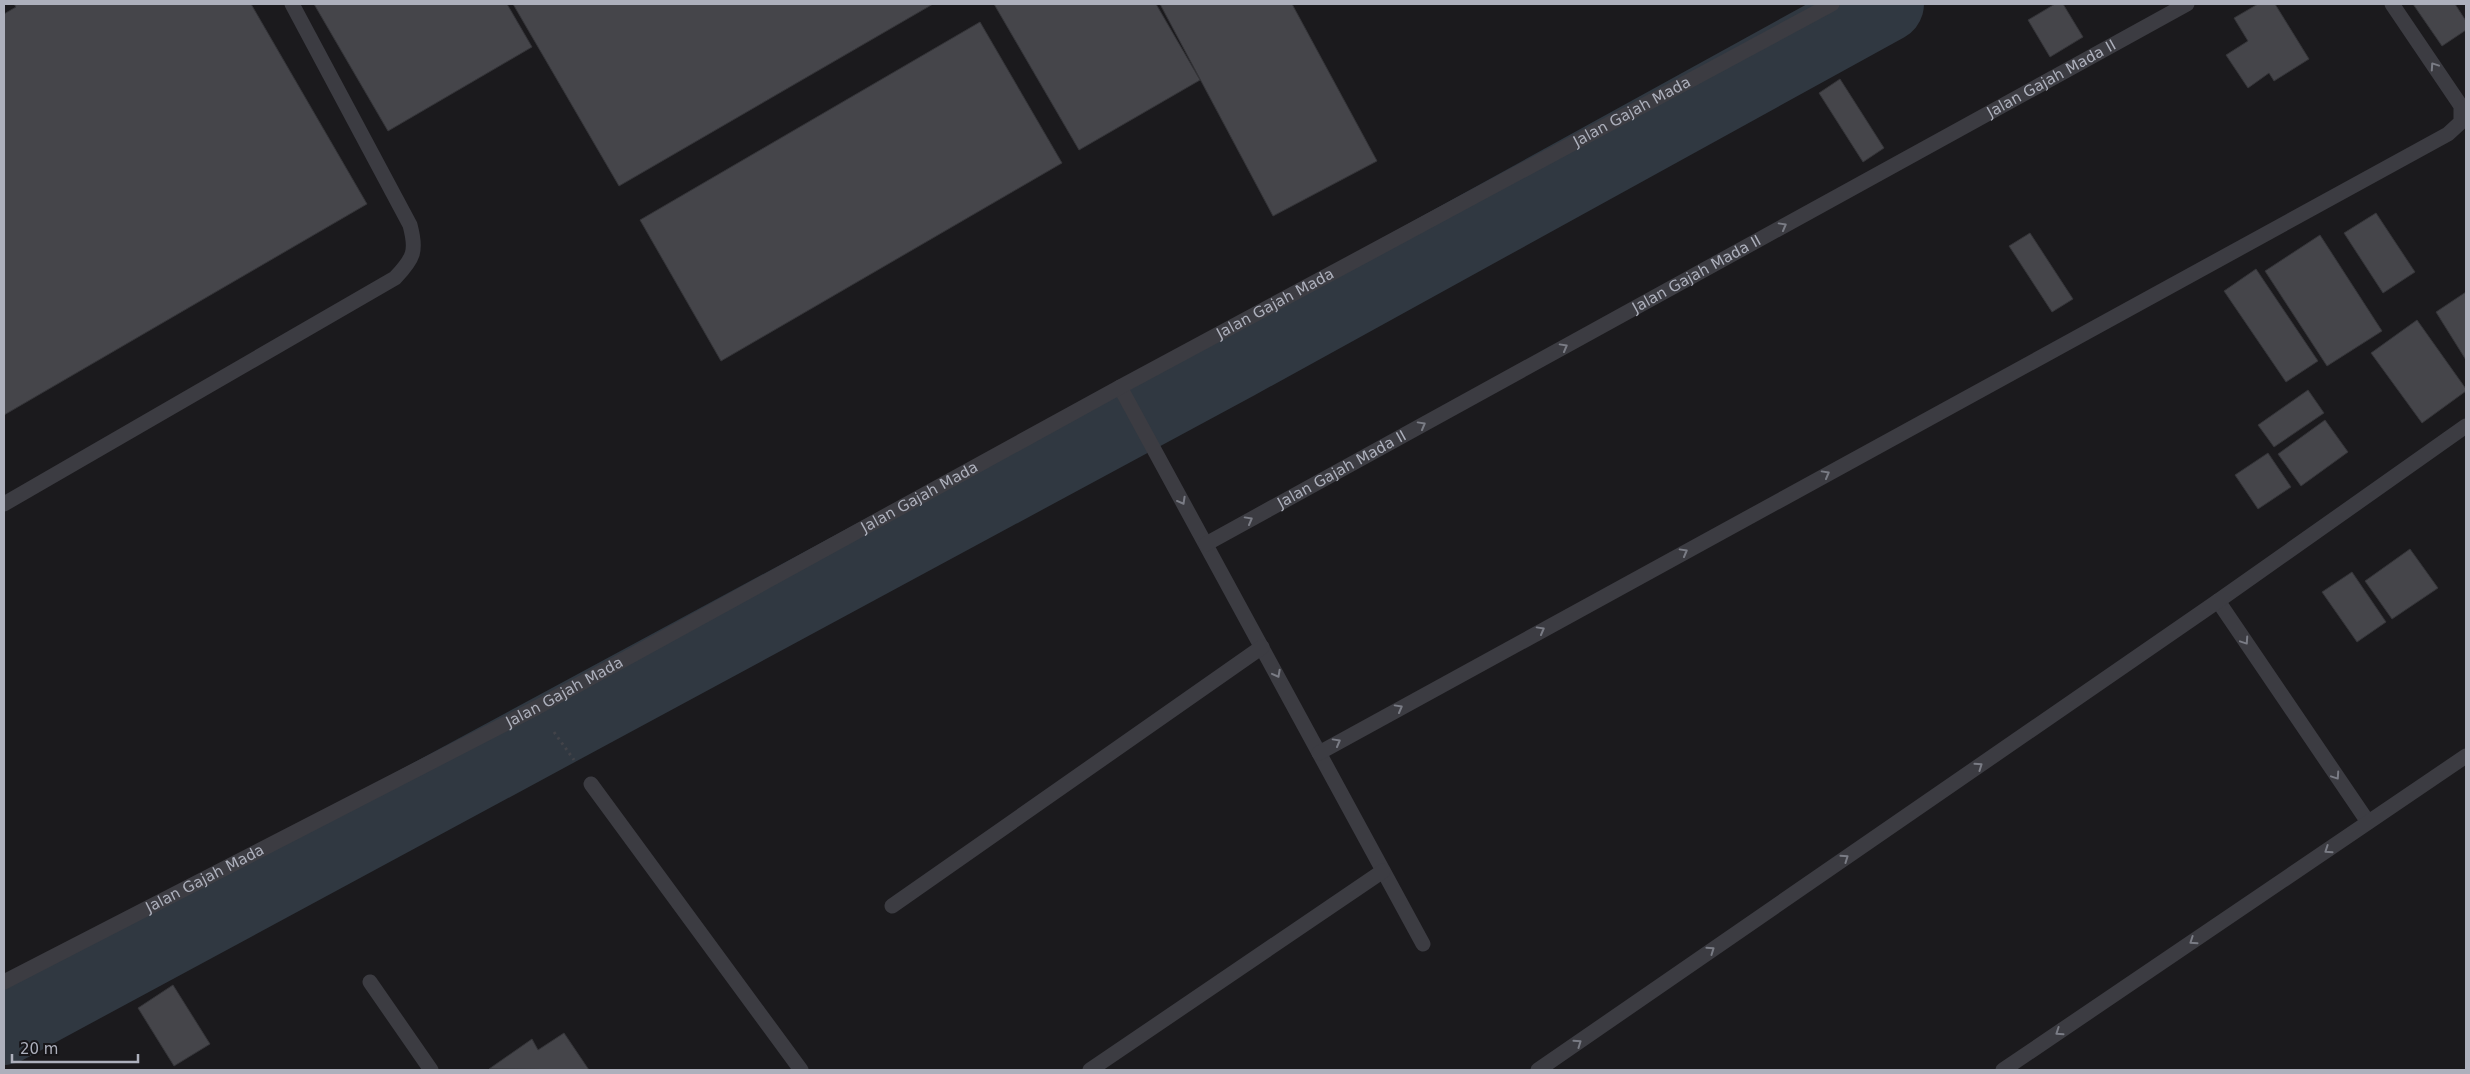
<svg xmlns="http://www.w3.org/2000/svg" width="2470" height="1074" font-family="'DejaVu Sans',sans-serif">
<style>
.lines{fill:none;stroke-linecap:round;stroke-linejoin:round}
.river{stroke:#303841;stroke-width:76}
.building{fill:#45454a;stroke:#353539}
.path{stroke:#424349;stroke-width:3;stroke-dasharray:2.5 4;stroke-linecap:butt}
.lane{stroke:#3c3c42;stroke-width:15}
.street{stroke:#3c3c42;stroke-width:15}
.oneway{stroke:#7a7c85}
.labels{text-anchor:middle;stroke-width:4.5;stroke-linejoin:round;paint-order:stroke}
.street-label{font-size:15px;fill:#adb0bc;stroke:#161518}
</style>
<rect width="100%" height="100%" fill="#1b1a1d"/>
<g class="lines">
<path class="river" d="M4 1027 1236 362 1886 4"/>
</g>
<path class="building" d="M14 4H251L367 204 4 415V14L16 7Z
M314 4H507L532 47 388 131Z
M513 4H933L619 186Z
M994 4H1156L1200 80 1079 150Z
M1160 4H1292L1377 161 1273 216Z
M2055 4H2063L2083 37 2050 57 2028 20Z
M2258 4H2275L2309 59 2274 81 2269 73 2248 88 2226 55 2248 41 2234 18Z
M2413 4H2455L2466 21V30L2442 46Z
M980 22 1062 163 721 361 640 220Z
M1840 79 1884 148 1863 162 1819 93Z
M2376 213 2415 272 2383 293 2344 233Z
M2030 233 2073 299 2052 312 2009 246Z
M2320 235 2382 331 2327 366 2265 271Z
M2256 269 2318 361 2286 382 2224 291Z
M2466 292V360L2436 312Z
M2417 320 2466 389V391L2422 423 2371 353Z
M2308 390 2324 413 2274 447 2258 425Z
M2325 420 2348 452 2301 486 2278 454Z
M2268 453 2291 487 2258 509 2235 475Z
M2410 549 2438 588 2392 619 2365 581Z
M2352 572 2386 622 2357 642 2322 592Z
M173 985 210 1044 174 1066 138 1008Z
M564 1033 589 1070 489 1069 532 1039 538 1050Z"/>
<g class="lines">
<path class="path" d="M554 732 574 760"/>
<path class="lane" d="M4 504 395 278C414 258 417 251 410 225L292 4"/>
<g class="street">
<path d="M1120 387 1423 944"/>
<path id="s1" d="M1206 544 2187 4"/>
<path d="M2218 601 2368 822"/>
<path d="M1319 753 2448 134 2461 122V106L2392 4"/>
<path d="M591 784 801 1070"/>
<path d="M892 906 1262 647"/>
<path id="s2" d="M4 982 536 708 1120 387 1832 4"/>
<path d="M370 982 431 1070"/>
<path d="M1090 1070 1383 871"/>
<path d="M1538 1070 2218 601 2466 426"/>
<path d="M2003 1070 2466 756"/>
</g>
</g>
<defs><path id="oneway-chevron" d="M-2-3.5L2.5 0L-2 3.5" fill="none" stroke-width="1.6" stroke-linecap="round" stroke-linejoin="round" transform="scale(1.25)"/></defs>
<g class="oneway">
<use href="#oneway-chevron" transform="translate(2434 66) rotate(-124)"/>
<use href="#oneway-chevron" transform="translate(1783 226) rotate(-29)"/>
<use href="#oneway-chevron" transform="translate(1564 347) rotate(-29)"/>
<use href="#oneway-chevron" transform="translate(1422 425) rotate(-29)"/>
<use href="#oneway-chevron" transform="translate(1826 474) rotate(-29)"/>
<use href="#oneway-chevron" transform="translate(1182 501) rotate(61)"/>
<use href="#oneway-chevron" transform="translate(1249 520) rotate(-29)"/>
<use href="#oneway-chevron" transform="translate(1684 552) rotate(-29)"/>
<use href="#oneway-chevron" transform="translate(1541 630) rotate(-29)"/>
<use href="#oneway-chevron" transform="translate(2245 641) rotate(56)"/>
<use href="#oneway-chevron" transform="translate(1277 674) rotate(62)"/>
<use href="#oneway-chevron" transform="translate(1399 708) rotate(-29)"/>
<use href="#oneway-chevron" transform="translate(1337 742) rotate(-29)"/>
<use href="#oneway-chevron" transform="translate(1979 766) rotate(-35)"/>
<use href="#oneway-chevron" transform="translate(2336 776) rotate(56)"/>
<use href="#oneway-chevron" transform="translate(2328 850) rotate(146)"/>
<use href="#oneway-chevron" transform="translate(1845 858) rotate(-35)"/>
<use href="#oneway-chevron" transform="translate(2193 941) rotate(146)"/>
<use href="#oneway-chevron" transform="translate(1711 950) rotate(-35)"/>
<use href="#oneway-chevron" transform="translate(2059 1032) rotate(146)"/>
<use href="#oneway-chevron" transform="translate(1578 1043) rotate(-35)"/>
</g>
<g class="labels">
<g class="street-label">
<text dy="5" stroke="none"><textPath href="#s1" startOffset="965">Jalan Gajah Mada II</textPath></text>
<text dy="5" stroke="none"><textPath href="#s2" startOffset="1846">Jalan Gajah Mada</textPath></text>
<text dy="5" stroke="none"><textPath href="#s1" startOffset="560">Jalan Gajah Mada II</textPath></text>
<text dy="5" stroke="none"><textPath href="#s2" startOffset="1441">Jalan Gajah Mada</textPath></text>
<text dy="5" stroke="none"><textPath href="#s1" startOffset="155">Jalan Gajah Mada II</textPath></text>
<text dy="5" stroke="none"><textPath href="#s2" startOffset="1036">Jalan Gajah Mada</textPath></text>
<text dy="5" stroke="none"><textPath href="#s2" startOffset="631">Jalan Gajah Mada</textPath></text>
<text dy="5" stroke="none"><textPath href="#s2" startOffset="226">Jalan Gajah Mada</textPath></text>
</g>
</g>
<rect width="2470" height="1074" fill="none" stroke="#adb0bc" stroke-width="10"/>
<path d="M12 1054v8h126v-8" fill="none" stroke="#adb0bc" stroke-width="2.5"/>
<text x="20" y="1054" font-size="15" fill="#adb0bc" stroke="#161518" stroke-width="4" paint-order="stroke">20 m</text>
</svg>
